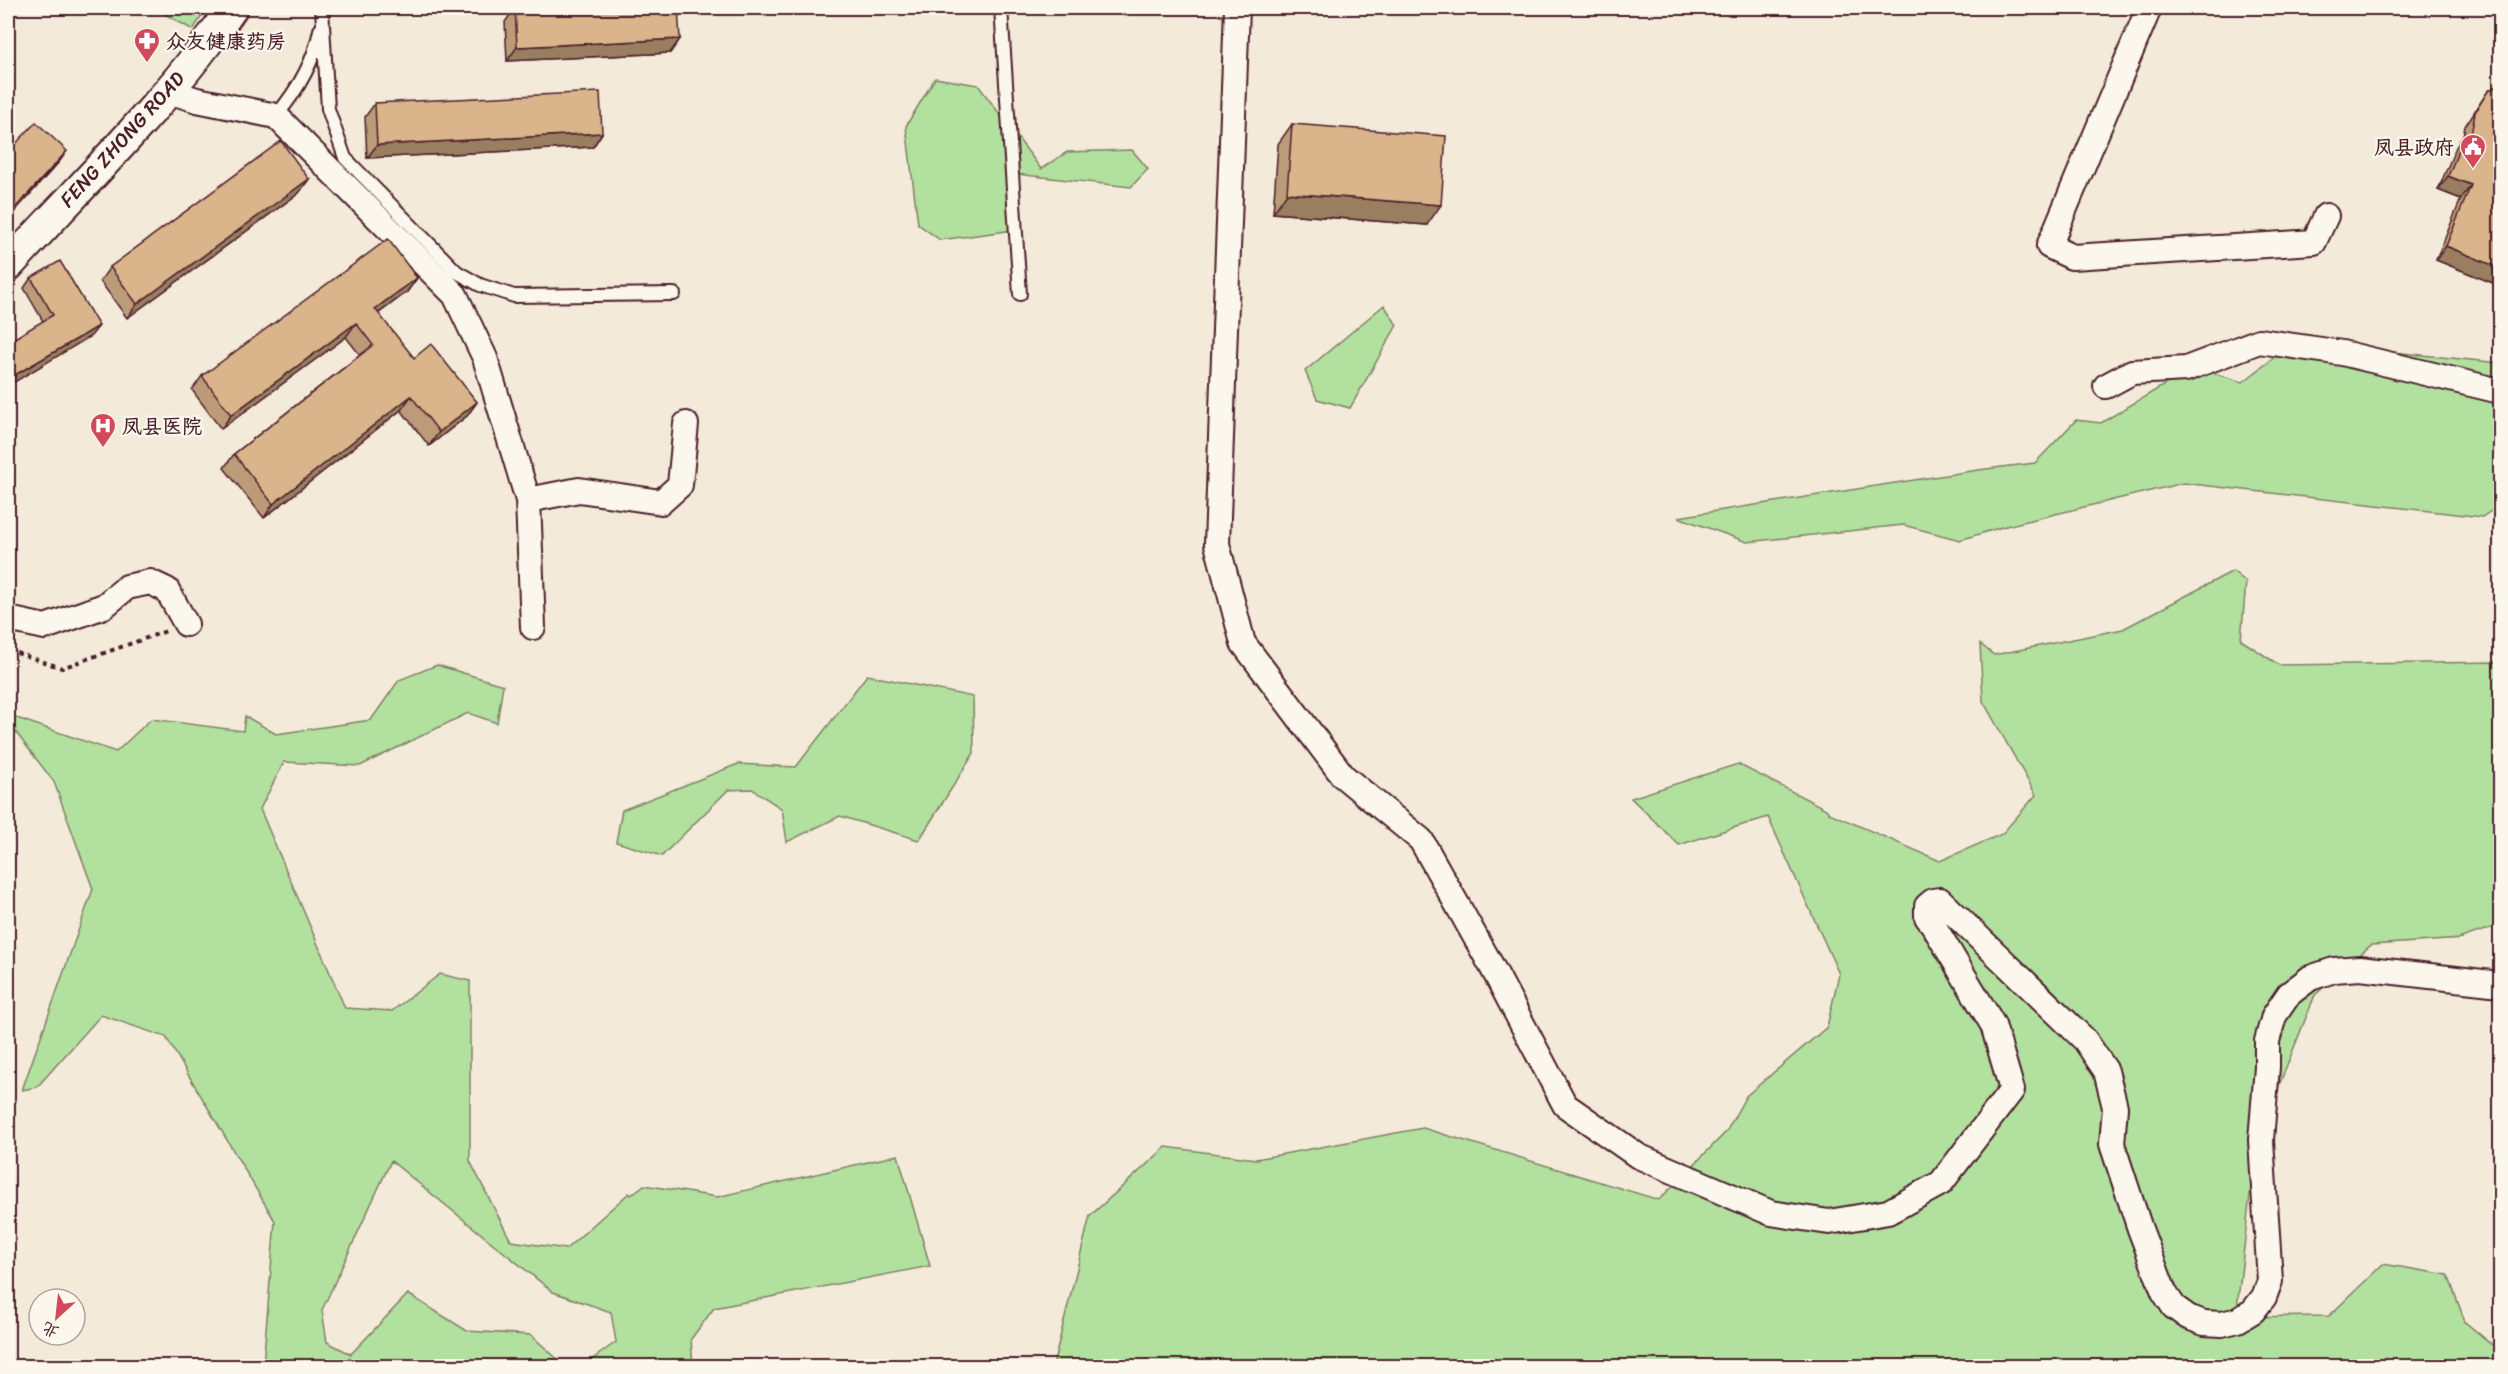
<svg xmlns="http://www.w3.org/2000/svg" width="2508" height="1374" font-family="Sriracha,'LXGW WenKai TC',sans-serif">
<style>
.green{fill:#b2e09f;stroke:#7e8065;stroke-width:1.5}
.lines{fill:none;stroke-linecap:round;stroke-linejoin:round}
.service-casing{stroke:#4a1f2b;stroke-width:16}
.minor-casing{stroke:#4a1f2b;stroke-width:28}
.tertiary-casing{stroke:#4a1f2b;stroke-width:34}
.path{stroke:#4a1f2b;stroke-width:4;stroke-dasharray:4.5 4.5;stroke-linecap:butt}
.service{stroke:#fbf7ec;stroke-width:12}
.minor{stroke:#fbf7ec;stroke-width:24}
.tertiary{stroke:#fbf7ec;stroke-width:30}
.wall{fill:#bb9b78;stroke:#4a1f2b;stroke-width:1.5}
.shaded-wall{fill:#997e61;stroke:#4a1f2b;stroke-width:1.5}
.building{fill:#dab48b;stroke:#4a1f2b;stroke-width:1.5}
.labels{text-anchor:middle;stroke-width:4.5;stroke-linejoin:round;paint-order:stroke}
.poi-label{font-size:20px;font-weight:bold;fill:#4a1f2b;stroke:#fbf7ec;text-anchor:start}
.street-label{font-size:20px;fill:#4a1f2b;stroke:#fbf7ec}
</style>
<rect width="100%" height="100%" fill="#f4ead9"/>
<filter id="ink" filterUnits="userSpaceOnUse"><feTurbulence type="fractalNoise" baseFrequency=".0167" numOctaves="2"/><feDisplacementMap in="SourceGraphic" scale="12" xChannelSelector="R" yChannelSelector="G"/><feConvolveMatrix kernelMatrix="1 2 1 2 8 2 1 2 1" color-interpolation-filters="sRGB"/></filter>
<g filter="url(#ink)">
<path class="green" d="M154 8H207L193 30Z
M935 78 978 85 1041 169 1067 152 1132 150 1148 169 1131 187 1006 173 1014 230 940 240 918 224 906 126Z
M1384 305 1397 325 1350 408 1317 399 1305 371Z
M2294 342 2500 363V505L2482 517 2183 483 2002 527 1960 540 1903 525 1747 542 1678 517 1978 470 2035 463 2076 420 2101 423 2194 367 2243 382Z
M2233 571 2246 582 2241 640 2279 665 2500 662V925L2461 938 2462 939 2371 945 2315 995 2256 1143 2236 1317 2329 1316 2383 1264 2448 1275 2465 1322 2500 1351V1366H1053L1090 1216 1166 1147 1256 1159 1423 1128 1659 1200 1726 1132 1746 1096 1827 1027 1839 974 1768 817 1679 845 1631 798 1738 764 1826 809 1829 813 1940 861 2002 834 2036 795 1983 701 1980 644 1994 655 2123 629Z
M437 665 503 685 497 723 468 713 360 766 284 762 260 809 345 1008 392 1011 440 974 470 981V1161L511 1241 566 1249 629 1193 631 1195 644 1185 717 1197 898 1155 930 1266 714 1308 691 1339 693 1366H583L616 1342 611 1312 553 1292 391 1161 322 1310 327 1342 351 1354 408 1294 467 1331 531 1335 565 1366H263L275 1221 166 1037 101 1015 37 1087 22 1090 93 889 54 782 8 722V715L116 752 151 719 243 731 245 716 276 734 371 720 399 680Z
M867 675 973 697 974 753 919 840 840 816 787 842 782 809 752 789 728 790 662 856 616 842 622 810 738 764 796 767Z"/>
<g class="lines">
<defs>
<path id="service" d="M322 8 328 109 345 158 457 272 480 285 514 296 674 294
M1001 8 1020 294
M276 116C297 91 314 63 320 30"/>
<path id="minor" d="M1237 8 1217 544 1243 643 1343 776 1421 840 1491 965 1565 1105 1638 1156 1771 1213 1829 1222 1888 1212 1941 1183 2012 1090 1993 1025 1932 923 1927 917V906L1933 901 1940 900 2085 1040 2106 1071 2115 1107 2112 1144 2140 1229 2164 1292 2174 1307 2188 1317 2204 1323 2222 1324 2238 1320 2253 1311 2264 1297 2270 1281 2261 1140 2267 1067V1041L2274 1016 2289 994 2310 978 2334 970 2360 968 2500 984
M2149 8 2049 246 2072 257 2314 242 2326 216
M168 91 197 100 276 116 455 295 485 358 528 500 533 627
M2106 386 2132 372 2186 369 2259 341 2342 353 2500 391
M528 500 579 490 661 502 680 485 686 424
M8 619 45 627 104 606 127 587 150 582 167 590 186 624"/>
<path id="tertiary" d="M8 266C84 182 168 102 232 8"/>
</defs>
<use href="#service" class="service-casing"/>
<use href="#minor" class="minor-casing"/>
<use href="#tertiary" class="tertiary-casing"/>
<path class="path" d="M8 650 62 668 166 631"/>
<use href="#service" class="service"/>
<use href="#minor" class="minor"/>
<use href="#tertiary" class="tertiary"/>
</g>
<path class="wall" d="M515 8 680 39 670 53 507 61 505 22Z
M2500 84V286L2436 260 2461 199 2438 190 2456 147 2463 136 2465 126 2488 91Z
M375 103 602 133 593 147 367 158 365 117Z
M1292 124 1427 225 1273 213 1278 144Z
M309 179 299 193 127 318 100 281 110 267Z
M31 278 91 336 43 321 24 288Z
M417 278 407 292 378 314 414 358 477 402 467 416 429 446 401 410 264 518 224 468 234 454 360 355 346 337 221 429 192 390 202 376Z"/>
<path class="shaded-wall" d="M680 39 670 53 507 61 517 47Z
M602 133 593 147 367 158 377 145Z
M67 151 60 161 8 219V216Z
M2448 176 2471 185 2461 199 2438 190Z
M309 179 299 193 127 318 137 304Z
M1287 193 1441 205 1427 225 1273 213Z
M2446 246 2500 268V286L2436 260Z
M417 278 407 292 365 323 375 309Z
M356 323 346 337 221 429 231 415Z
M99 326 91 336 8 386V379Z
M411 396 401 410 264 518 273 504Z
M477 402 467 416 429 446 439 432Z"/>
<path class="building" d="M515 8H678L680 39 517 47Z
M2500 84V268L2446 246 2471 185 2448 176 2466 133 2471 135 2475 112 2488 91Z
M600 92 602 133 377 145 375 103Z
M36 122 67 151 8 216V152Z
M1292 124 1446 136 1441 205 1287 193Z
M281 141 309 179 137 304 110 267Z
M388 239 417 278 375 309 414 358 431 344 477 402 439 432 411 396 273 504 234 454 373 345 356 323 231 415 202 376Z
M60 261 99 326 8 379V342L53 315 31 278Z"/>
</g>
<defs>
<symbol id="pharmacy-pin" viewBox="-11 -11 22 30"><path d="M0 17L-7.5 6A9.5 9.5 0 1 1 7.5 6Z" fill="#d1495b" stroke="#fbf7ec"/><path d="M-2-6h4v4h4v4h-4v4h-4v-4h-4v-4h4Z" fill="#fff"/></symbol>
<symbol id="civic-pin" viewBox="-11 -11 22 30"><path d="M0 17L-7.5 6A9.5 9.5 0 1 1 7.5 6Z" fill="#d1495b" stroke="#fbf7ec"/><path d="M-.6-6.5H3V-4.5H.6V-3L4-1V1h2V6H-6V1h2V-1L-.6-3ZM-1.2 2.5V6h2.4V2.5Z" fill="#fff"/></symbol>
<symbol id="hospital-pin" viewBox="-11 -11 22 30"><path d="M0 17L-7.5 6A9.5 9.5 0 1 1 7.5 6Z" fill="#d1495b" stroke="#fbf7ec"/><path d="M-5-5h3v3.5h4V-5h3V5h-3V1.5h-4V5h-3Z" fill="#fff"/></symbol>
</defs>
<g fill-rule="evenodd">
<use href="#pharmacy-pin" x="132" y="26" width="30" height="40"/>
<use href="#civic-pin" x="2458" y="132" width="30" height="40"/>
<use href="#hospital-pin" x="88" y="411" width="30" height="40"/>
</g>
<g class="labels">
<g class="poi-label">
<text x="166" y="48">众友健康药房</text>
<text x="2454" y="154" text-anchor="end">凤县政府</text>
<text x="122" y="433">凤县医院</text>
</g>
<g class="street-label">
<text transform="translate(122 139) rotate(-48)" y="7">FENG ZHONG ROAD</text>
</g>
</g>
<rect width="2508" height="1374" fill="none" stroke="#fbf7ec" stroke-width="30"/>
<rect x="15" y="15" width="2478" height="1344" fill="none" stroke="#4a1f2b" stroke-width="2" filter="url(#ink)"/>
<g transform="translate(57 1317) rotate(207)"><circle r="28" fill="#fbf7ec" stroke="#b4a19f" stroke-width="1.5"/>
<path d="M0-4.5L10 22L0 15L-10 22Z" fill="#d1495b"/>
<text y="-9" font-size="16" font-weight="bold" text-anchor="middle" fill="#4a1f2b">北</text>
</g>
</svg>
